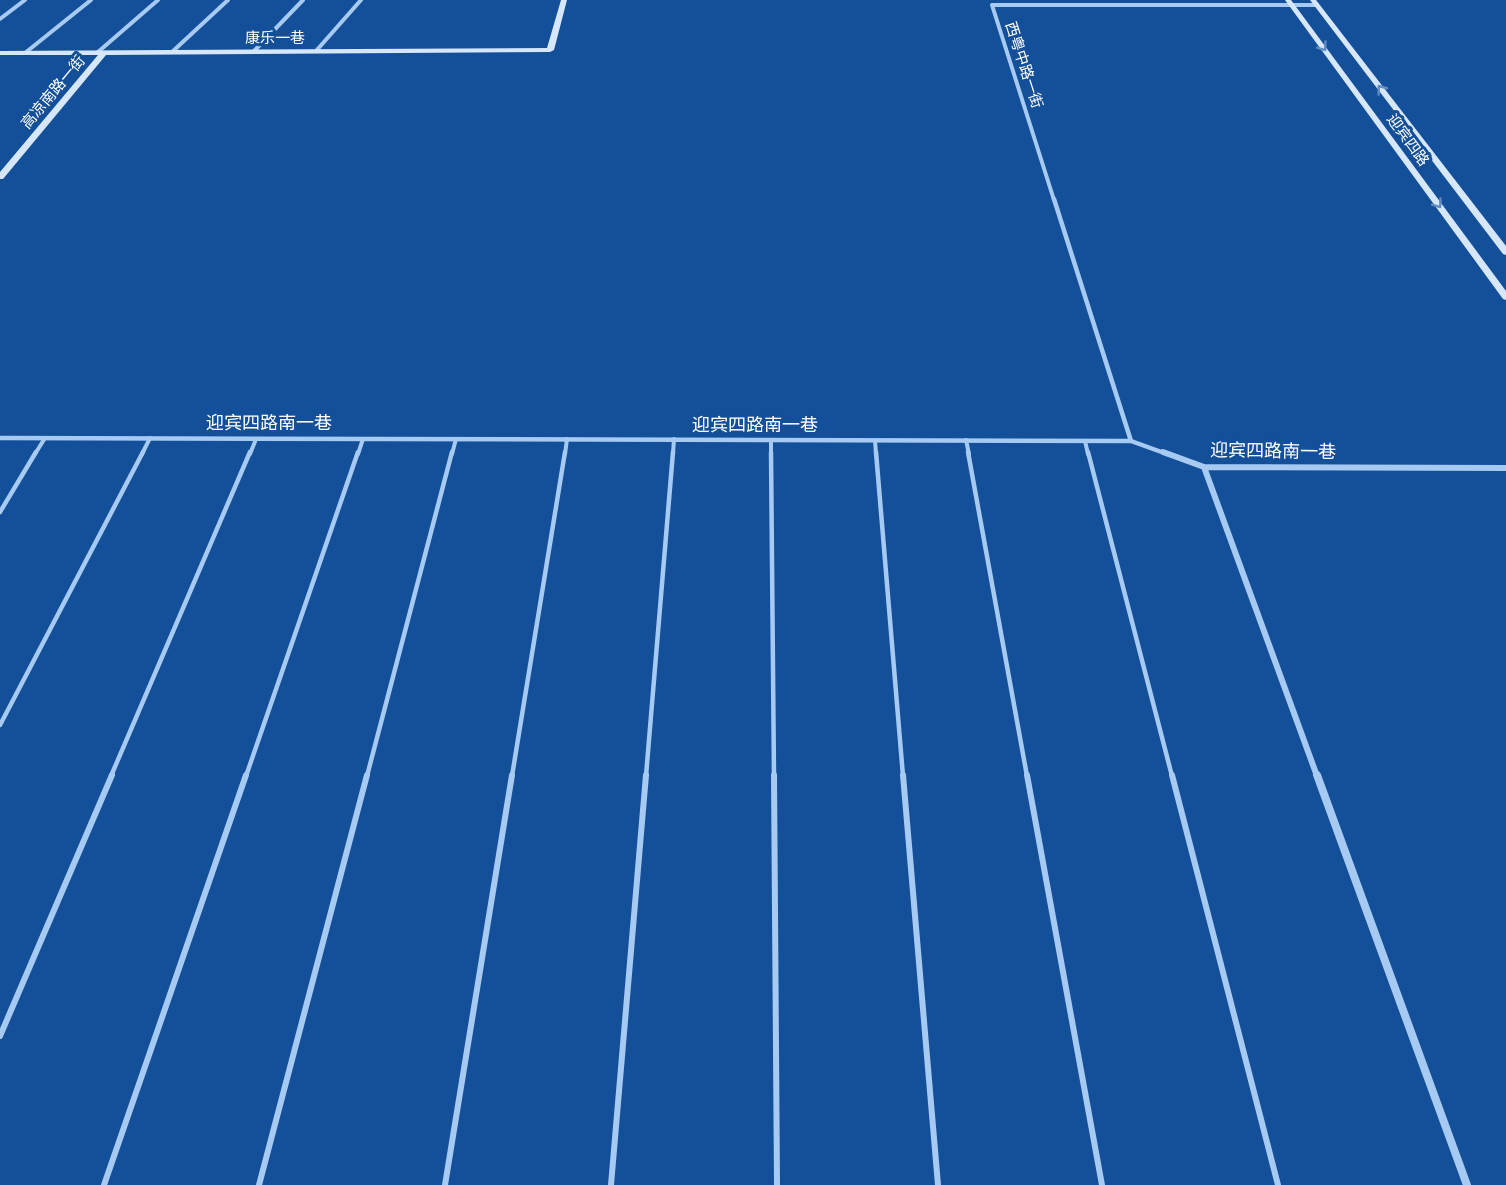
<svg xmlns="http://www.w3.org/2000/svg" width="1506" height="1185" font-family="Inter,'Noto Sans SC',sans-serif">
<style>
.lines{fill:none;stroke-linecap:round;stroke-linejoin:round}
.lane-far2{stroke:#a7caf3;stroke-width:4}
.lane-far1{stroke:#a7caf3;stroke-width:4.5}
.lane{stroke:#a7caf3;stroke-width:6}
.street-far3{stroke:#a7caf3;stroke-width:4}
.street-far2{stroke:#a7caf3;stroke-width:4.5}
.street-far1{stroke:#a7caf3;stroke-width:6}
.street{stroke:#a7caf3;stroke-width:8}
.secondary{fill:#d6e7fc;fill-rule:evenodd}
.oneway{stroke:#628cc1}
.labels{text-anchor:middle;stroke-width:6;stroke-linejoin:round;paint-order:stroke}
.far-street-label{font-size:15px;fill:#fff;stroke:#145099}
.street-label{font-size:18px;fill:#fff;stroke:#145099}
</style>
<rect width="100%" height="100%" fill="#145099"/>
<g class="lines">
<path class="lane-far2" d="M771 440V454
M875 440 876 454
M966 440 969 454
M1085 441 1088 454
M35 454 45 438
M142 454 150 438
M250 454 256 439
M358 454 363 439
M452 454 456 439
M565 454 567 439
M673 454 674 439"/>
<path class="lane-far1" d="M771 452 774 776
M876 452 903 776
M968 452 1027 776
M1088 452 1172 776
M0 512 36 452
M0 725 143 452
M111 776 250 452
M246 776 358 452
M367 776 452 452
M512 776 565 452
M646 776 673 452"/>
<path class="lane" d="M774 775 777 1185
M903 775 938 1185
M1027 775 1102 1185
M1172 775 1278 1185
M0 1036 112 775
M104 1185 246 775
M259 1185 367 775
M445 1185 512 775
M611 1185 646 775"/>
<path class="street-far3" d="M0 19 25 0
M254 51 303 0
M316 51 361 0
M98 52 158 0
M172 52 228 0
M25 53 91 0
M1054 200 992 5H1317"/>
<path class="street-far2" d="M1054 199 1131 441
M0 438 1131 441 1167 454"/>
<path class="street-far1" d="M1163 452 1204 467 1506 468
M1204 467 1317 776"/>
<path class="street" d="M1317 775 1467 1185"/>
<path class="secondary" d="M561 0H567L554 50 550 52 106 55 3 179H0V172L98 55H0V51L547 48Z
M1285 0H1291L1506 291V300L1503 299Z
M1310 0H1316L1506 246V255L1503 254Z"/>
</g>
<defs><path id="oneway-chevron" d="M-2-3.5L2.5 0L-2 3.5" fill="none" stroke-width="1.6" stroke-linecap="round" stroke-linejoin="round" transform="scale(1.5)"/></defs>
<g class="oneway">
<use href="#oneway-chevron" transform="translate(1323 47) rotate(54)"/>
<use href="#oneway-chevron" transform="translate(1381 89) rotate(-127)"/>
<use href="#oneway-chevron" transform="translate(1438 204) rotate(54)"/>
</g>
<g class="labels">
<g class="far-street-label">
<text x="275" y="43">康乐一巷</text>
<text transform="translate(1024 65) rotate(72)" y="5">西粤中路一街</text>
<text transform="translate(53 92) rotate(-50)" y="5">高凉南路一街</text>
<text transform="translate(1408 140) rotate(54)" y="5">迎宾四路</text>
</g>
<g class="street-label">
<text x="269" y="429">迎宾四路南一巷</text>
<text x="755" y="431">迎宾四路南一巷</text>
<text transform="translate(1273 451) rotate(1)" y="6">迎宾四路南一巷</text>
</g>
</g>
</svg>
